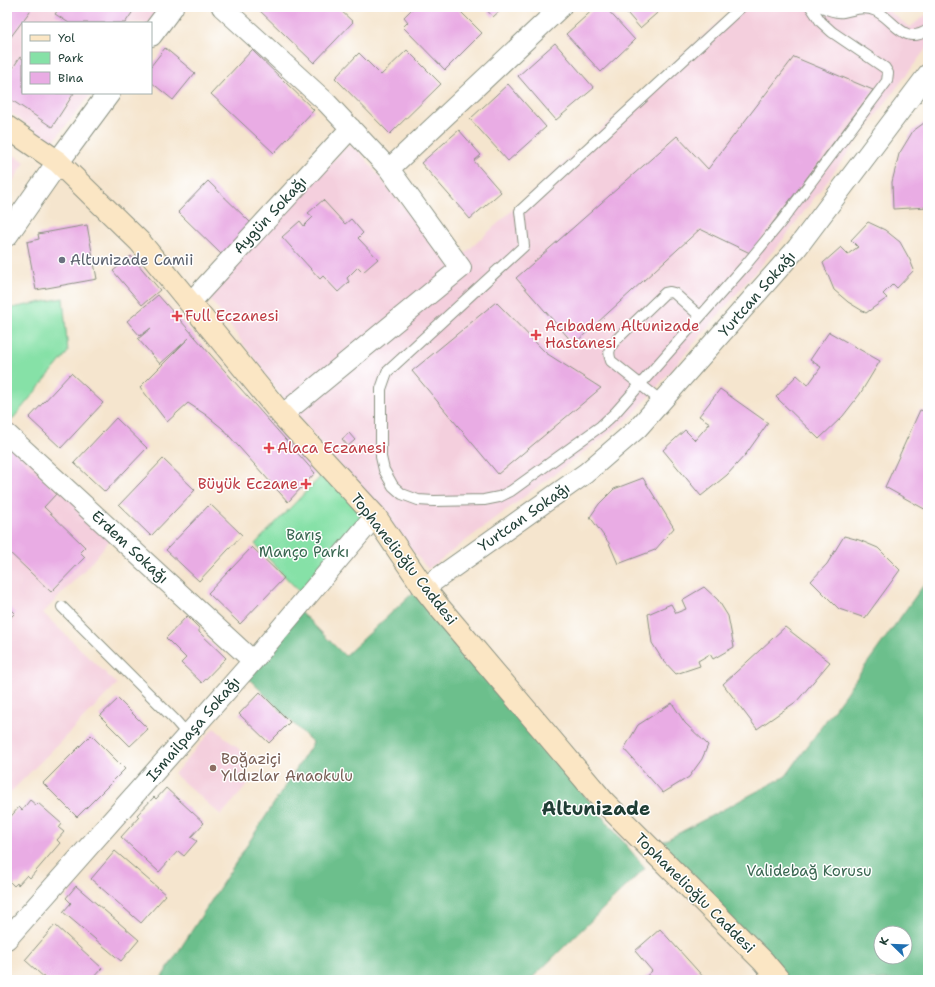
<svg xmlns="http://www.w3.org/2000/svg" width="935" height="987" font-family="'Shantell Sans',sans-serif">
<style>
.built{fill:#f4cfdd}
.green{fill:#86e1a7;stroke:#528f6e}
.forest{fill:#6cbf8c;stroke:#467e60;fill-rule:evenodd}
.building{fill:#e9ace4}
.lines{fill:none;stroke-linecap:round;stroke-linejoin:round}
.service-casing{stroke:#8a9181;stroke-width:12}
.minor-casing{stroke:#8a9181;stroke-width:22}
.tertiary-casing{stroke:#8a9181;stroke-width:24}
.secondary-casing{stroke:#8a9181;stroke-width:24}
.service{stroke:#fff;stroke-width:10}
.minor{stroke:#fff;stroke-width:20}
.tertiary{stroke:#fff;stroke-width:22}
.secondary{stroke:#fbe6c4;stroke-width:22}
.worship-dot{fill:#6b7280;stroke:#fff;stroke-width:1.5}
.health-dot{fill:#e0444e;stroke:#fff;stroke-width:1.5}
.education-dot{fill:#8d6e63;stroke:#fff;stroke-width:1.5}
.labels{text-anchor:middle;stroke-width:3;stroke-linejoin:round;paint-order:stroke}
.street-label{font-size:15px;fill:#1f3d34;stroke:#fff}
.worship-label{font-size:15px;fill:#5b616d;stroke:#fff;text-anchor:start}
.health-label{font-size:15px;fill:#be3a42;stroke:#fff;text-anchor:start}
.park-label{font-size:15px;fill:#396651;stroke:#fff}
.education-label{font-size:15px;fill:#785e54;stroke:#fff;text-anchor:start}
.district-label{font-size:19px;font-weight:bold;fill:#1f3d34;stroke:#fff}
</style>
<rect width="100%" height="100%" fill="#fff"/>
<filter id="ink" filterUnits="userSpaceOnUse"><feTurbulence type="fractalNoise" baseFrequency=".025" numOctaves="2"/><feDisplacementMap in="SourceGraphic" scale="8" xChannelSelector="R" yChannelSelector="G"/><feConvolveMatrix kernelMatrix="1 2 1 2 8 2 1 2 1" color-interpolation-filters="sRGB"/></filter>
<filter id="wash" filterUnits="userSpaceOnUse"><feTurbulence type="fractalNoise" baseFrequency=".012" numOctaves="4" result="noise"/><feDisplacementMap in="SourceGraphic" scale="16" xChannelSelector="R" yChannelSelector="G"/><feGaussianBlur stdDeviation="0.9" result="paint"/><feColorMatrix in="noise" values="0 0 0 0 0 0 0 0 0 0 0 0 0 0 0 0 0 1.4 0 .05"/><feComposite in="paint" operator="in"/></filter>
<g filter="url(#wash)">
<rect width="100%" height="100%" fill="#f5e5ce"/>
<path class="built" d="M7 7H162L149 23H23V93H92L52 143 7 110Z
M735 7H883L910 27 927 14 928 15V46L786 236 633 415 428 569 288 404 205 292 347 146 353 147 359 151 451 266Z
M7 151 25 162 7 191Z
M7 418 114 535 90 564 43 613 117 684 7 796Z
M214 728 253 761 242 774 251 781 221 815 174 774Z"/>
<path class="green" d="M63 298 68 352 11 421 7 418V309Z
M330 467 375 516 305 598 255 544Z"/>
<path class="forest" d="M928 579V980H779L651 848 786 776ZM881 933H905V957H881Z
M415 591 645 868 530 980H160L313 743 245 675 300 611 345 656Z"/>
<g id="blocks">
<path class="building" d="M7 7H33L7 42Z
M60 7H136L125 23H69L55 14Z
M256 7H337L353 22 314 63Z
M414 7H456L482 33 445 70 403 27 408 22 404 17Z
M484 7H504L493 17Z
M596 7H605L635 40 601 72 566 34Z
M622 7H664L640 28Z
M555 43 594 88 556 120 518 76Z
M165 48 195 73 173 100 151 82V66Z
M252 50 314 110 274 153 211 94Z
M407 50 441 84 390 134 335 78 359 53 381 75Z
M20 57 23 59V93H74L52 127 7 97V77Z
M794 57 873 90 750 253 700 229 574 344 516 278 677 136 708 169Z
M508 84 546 127 508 161 470 119Z
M928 120V207L893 209 892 182 899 154 913 131Z
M459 130 481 155 474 161 501 192 470 219 421 163Z
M208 181 252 224 222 255 178 212Z
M323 200 345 224 351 219 363 233 358 238 378 259 363 272 358 267 347 278 349 282 338 292 323 276 320 279 282 237 300 221 304 226 313 217 308 213Z
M868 222 885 230 900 242 910 260 914 270 897 288 893 284 883 294 887 298 866 313 848 302 834 290 823 263 841 247 848 254 858 247 851 240Z
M87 225 97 279 36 290 27 242 39 239 38 234Z
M131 256 160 290 142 305 113 271Z
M158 295 315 473 288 502 222 428 206 415 188 403 167 422 140 387 189 338 160 364 138 339 151 328 140 336 127 321Z
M496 302 546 353 601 388 498 474 412 371Z
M829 332 880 361 860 394 843 416 819 439 776 397 797 375 808 385 821 367 810 360Z
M71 373 103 403 61 448 29 418Z
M720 389 768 423 746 454 727 475 701 496 663 450 685 430 695 440 710 423 699 416Z
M920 410 928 412V511L885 487Z
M116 418 147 448 105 492 74 463Z
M349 433 355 440 348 446 342 439Z
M7 445 57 493 44 507 85 547 80 552 85 557 51 592 7 550Z
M163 459 195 490 151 536 119 505Z
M643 478 674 528 655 550 618 564 609 543 590 517 599 504 614 489Z
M210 504 242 535 199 581 166 550Z
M844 536 859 540 878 548 900 570 865 618 839 609 811 581 827 564Z
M252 547 284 578 240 624 208 593Z
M704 587 718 600 728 616 734 647 713 659 710 654 698 661 700 666 676 674 662 659 652 643 648 614 671 604 676 613 686 609 682 600Z
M7 605 15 613 7 621Z
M187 616 199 628V632L226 658 202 683 181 663 186 658 166 638Z
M785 627 830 662 797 701 757 729 723 684Z
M260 692 290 722 269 743 239 714Z
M118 699 148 729 130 746 100 716Z
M672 703 685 723 708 745 702 759 689 777 663 793 624 749 638 725Z
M91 735 125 769 77 817 43 783Z
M166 788 204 823 191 837 197 841 184 856 178 851 159 872 121 837 139 817 137 815 154 797 156 799Z
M30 800 36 805 38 803 62 824 59 828 64 832 57 840 60 843 30 878 27 875 18 885 17 883 14 886 7 879V821L19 807 22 810Z
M115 851 166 895 141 923 91 879Z
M76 886 139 940 121 961 63 912 71 903 66 898Z
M55 925 102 968 91 980H47L25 960Z
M660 929 706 980H642L652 971 635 951Z"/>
</g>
</g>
<g filter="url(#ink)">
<use href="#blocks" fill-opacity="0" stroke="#8a9181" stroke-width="1"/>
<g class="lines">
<defs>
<path id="service" d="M741 7 520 211 524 246 387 372 381 389V457L384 470 393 486 402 494 418 500 434 501 484 500 499 497 511 491 601 426 615 413 744 267 781 222 887 81 888 73 885 68 832 32 821 22 811 7
M822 7C828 10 835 13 843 12 854 10 864 5 876 11 895 20 903 46 928 30
M661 401 611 361C608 353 609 350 613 343L665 293 670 292 674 293 700 316
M62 607 175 720 188 735"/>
<path id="minor" d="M222 7 326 102 389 169 461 268 282 415
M389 169 561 7
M190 303 351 128
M7 434 253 661
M424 588 586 473 638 428 797 248 928 74
M7 939 253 661 375 516"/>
<path id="tertiary" d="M151 35 172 7
M7 235 58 162 109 93"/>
<path id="secondary" d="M7 127 58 162 140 242 282 415 375 516 424 588 439 607 604 802 763 961 779 980"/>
</defs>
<use href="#service" class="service-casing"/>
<use href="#minor" class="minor-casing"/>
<use href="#tertiary" class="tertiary-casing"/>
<use href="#secondary" class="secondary-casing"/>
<use href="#service" class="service"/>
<use href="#minor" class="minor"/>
<use href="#tertiary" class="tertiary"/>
<use href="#secondary" class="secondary"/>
</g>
</g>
<circle class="worship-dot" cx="62" cy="260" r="4"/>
<g class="health-dot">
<path d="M175 310h4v4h4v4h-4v4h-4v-4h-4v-4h4z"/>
<path d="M534 329h4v4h4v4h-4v4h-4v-4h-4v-4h4z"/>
<path d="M267 442h4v4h4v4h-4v4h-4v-4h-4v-4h4z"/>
<path d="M304 478h4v4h4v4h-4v4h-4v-4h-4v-4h4z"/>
</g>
<circle class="education-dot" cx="213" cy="768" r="4"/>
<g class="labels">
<g class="street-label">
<text transform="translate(270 215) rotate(-47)" y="5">Aygün Sokağı</text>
<text transform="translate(757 294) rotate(-49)" y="5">Yurtcan Sokağı</text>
<text transform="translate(524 517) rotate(-35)" y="5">Yurtcan Sokağı</text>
<text transform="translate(130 547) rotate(43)" y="5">Erdem Sokağı</text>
<text transform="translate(404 559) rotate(52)" y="5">Tophanelioğlu Caddesi</text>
<text transform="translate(193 729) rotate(-49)" y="5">Ismailpaşa Sokağı</text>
<text transform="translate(695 893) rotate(45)" y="5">Tophanelioğlu Caddesi</text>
</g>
<g class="worship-label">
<text x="70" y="265">Altunizade Camii</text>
</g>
<g class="health-label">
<text x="185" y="321">Full Eczanesi</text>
<text x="545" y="331">Acıbadem Altunizade<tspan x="545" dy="17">Hastanesi</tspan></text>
<text x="277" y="453">Alaca Eczanesi</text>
<text x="298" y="489" text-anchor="end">Büyük Eczane</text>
</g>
<g class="park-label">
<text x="304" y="540">Barış<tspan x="304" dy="17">Manço Parkı</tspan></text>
<text x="809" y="876">Validebağ Korusu</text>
</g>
<g class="education-label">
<text x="221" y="764">Boğaziçi<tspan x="221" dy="17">Yıldızlar Anaokulu</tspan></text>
</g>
<g class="district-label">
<text x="596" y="815">Altunizade</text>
</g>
</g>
<rect width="935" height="987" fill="none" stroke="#fff" stroke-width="24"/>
<rect x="22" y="22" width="130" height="72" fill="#ffffff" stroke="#a5b1ae"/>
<rect x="30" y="35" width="20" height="6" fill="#fbe6c4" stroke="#a5b1ae"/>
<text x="58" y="42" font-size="12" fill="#1f3d34">Yol</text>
<rect x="30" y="52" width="20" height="12" fill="#86e1a7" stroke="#a5b1ae"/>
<text x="58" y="62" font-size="12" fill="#1f3d34">Park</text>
<rect x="30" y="72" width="20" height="12" fill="#e9ace4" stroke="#a5b1ae"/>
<text x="58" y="82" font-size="12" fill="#1f3d34">Bina</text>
<g transform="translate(893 945) rotate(293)"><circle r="19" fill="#ffffff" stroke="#a5b1ae"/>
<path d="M0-3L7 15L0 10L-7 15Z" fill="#1f6fb2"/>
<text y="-6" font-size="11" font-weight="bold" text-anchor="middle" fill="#1f3d34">K</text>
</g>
</svg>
